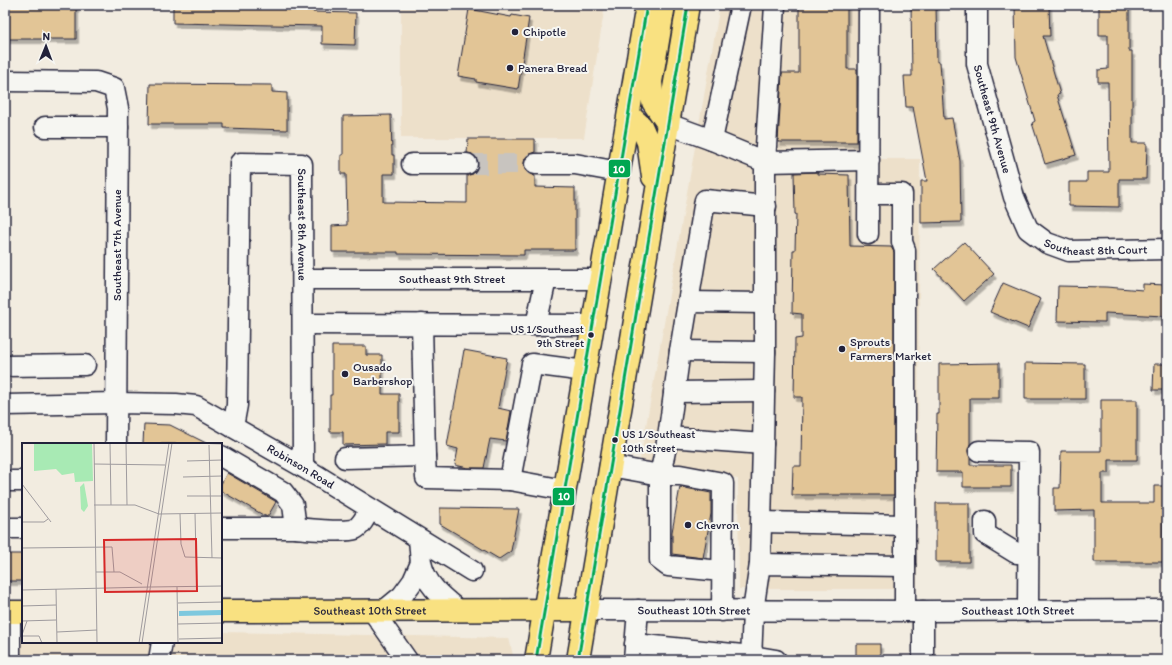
<svg xmlns="http://www.w3.org/2000/svg" width="1172" height="665" font-family="Itim,sans-serif">
<style>
.built{fill:#ede0ca}
.building{fill:#e2c596;stroke:#22223b;filter:url(#shadow)}
.lines{fill:none;stroke-linecap:round;stroke-linejoin:round}
.minor-tunnel{stroke:#c8c4bf;stroke-width:20;stroke-dasharray:20 10;stroke-linecap:butt}
.minor-casing{stroke:#22223b;stroke-width:23}
.major-casing{stroke:#22223b;stroke-width:25}
.minor{stroke:#f6f6f2;stroke-width:20}
.major{stroke:#f9e181;stroke-width:22}
.bus-1-casing{stroke:#f6f6f2;stroke-width:6}
.bus-1{stroke:#00a651;stroke-width:3}
.poi-dot{fill:#22223b;stroke:#f6f6f2;stroke-width:1.5}
.labels{text-anchor:middle;stroke-width:4;stroke-linejoin:round;paint-order:stroke}
.bus-label{font-size:11px;fill:#22223b;stroke:#f6f6f2;text-anchor:end}
.poi-label{font-size:12px;fill:#22223b;stroke:#f6f6f2;text-anchor:start}
.street-label{font-size:12px;fill:#22223b;stroke:#f6f6f2}
.inset-road{fill:none;stroke:#9f9b9e;stroke-width:1}
.view{fill:#d62828;fill-opacity:0.15;stroke:#d62828;stroke-width:2}
.inset-edge{fill:none;stroke:#22223b;stroke-width:2}
.line-badge{stroke:#f6f6f2;stroke-width:1.5}
.badge-label{font-size:11px;text-anchor:middle;font-weight:bold;fill:#fff}
</style>
<defs>
<filter id="shadow"><feDropShadow dx="2.5" dy="4.5" stdDeviation="0" flood-color="#0004"/></filter>
</defs>
<rect width="100%" height="100%" fill="#f2ece0"/>
<filter id="ink" filterUnits="userSpaceOnUse"><feTurbulence type="fractalNoise" baseFrequency=".025" numOctaves="2"/><feDisplacementMap in="SourceGraphic" scale="8" xChannelSelector="R" yChannelSelector="G"/><feConvolveMatrix kernelMatrix="1 2 1 2 8 2 1 2 1" color-interpolation-filters="sRGB"/></filter>
<g filter="url(#ink)">
<path class="built" d="M401 5H605L584 138H401Z
M720 5H879L878 159H920L917 589H739L738 479 640 460Z
M5 632H23V642H221V632L509 638 514 660H5Z"/>
<path class="building" d="M5 5H76V39H5Z
M173 5H313V12L356 13 355 45 322 44V26L173 23Z
M799 5H847V69H857V142H778L782 73H799Z
M911 5H936L937 62H940L944 119 952 118 960 161 961 222 921 223V181H927L913 107H906L904 76H912Z
M1015 5H1049L1050 36H1043L1060 94 1057 95 1076 155 1045 164 1032 123 1035 121 1016 57Z
M1099 5H1129V51H1132V143H1147L1146 179H1119V207L1069 206V182H1087V172H1109L1108 82H1098V70L1108 69V35H1099Z
M469 9 511 17 512 15 529 18 518 89 476 82V79L458 76Z
M150 84 272 85V92L287 93V130L224 128V124H149Z
M391 115 392 155H394V174H383V202L467 203V175L473 174 477 169 478 164 477 158 472 154 467 153 468 139H535V152L529 154 525 159 524 164 525 170 530 174 535 176V187L575 188V250H524V255L398 254V252H332V226L347 225 346 174H341V155H343V116Z
M818 172V174L849 175 850 246 891 247 894 252V495H792L793 466H801L802 397H794L795 339 802 338V314L792 313 793 250H795L796 214H795L794 173Z
M964 242 994 274 964 301 934 269Z
M1003 283 1041 299 1028 328 990 312Z
M1143 284 1166 285 1164 316 1105 313V322L1057 321 1058 286 1106 287 1143 290Z
M332 346H366V355H382V394H399V432H385V444L343 445V432H330V395H332Z
M464 350 507 358 498 408 511 411 506 441 490 439 484 468H468L455 465 458 449 447 446Z
M999 363V398H970V444L968 451 970 458V465H1011V487H963V472H936L937 414H939V364Z
M1025 363 1085 364V399H1025Z
M1154 364H1167V390H1153Z
M1101 400H1137V460H1109V473H1102V503H1154V486H1167V522H1163V562H1094V510L1054 511V488H1060L1061 451H1101Z
M144 424 170 425 208 444H143Z
M227 473 275 501 276 502 268 516H265L221 491V484Z
M680 487 711 493V514L703 558 672 554V532Z
M936 503H969V562H936Z
M440 508 519 509 511 551 499 559 440 524Z
M5 554H23V581H5Z
M856 644H880V660H856Z"/>
<g class="lines">
<path class="minor-tunnel" d="M467 164H535"/>
<defs>
<g id="minor">
<path d="M775 5 765 162 869 160"/>
<path id="s1" d="M977 5V64L1014 197 1028 229 1047 243 1069 251 1167 249"/>
<path d="M5 81 96 82 114 88 118 108 116 444"/>
<path d="M45 127H118"/>
<path d="M712 140 741 5"/>
<path d="M412 164H467"/>
<path d="M535 164H575L619 172"/>
<path d="M869 194H902V242L905 250V611"/>
<path d="M868 234 869 5"/>
<path id="s2" d="M303 279H601"/>
<path d="M688 302 765 303"/>
<path d="M303 324 592 325"/>
<path d="M536 325 546 279"/>
<path d="M680 351 765 352"/>
<path d="M5 366 85 365"/>
<path d="M674 392 764 391"/>
<path id="s3" d="M5 405 116 403 176 404 196 406 303 467 472 571"/>
<path id="s4" d="M233 427 237 405 240 163 302 164 303 467"/>
<path d="M668 437 680 351 705 200 766 206"/>
<path d="M979 451 1029 452 1028 611"/>
<path d="M425 456 426 478 510 480 532 364 585 371"/>
<path d="M345 458 425 456 422 324"/>
<path d="M610 466 660 475 668 437 763 444 765 352V162L712 140 668 124"/>
<path d="M510 480 565 490"/>
<path d="M5 481H23"/>
<path d="M985 521V534L1016 553H1028"/>
<path d="M762 522 905 525"/>
<path d="M5 528H23"/>
<path d="M221 528H296L293 505 283 492 221 456"/>
<path d="M296 528C308 529 345 533 355 529 362 525 366 516 370 509"/>
<path d="M419 540C420 547 420 555 421 562 425 584 442 597 458 610"/>
<path d="M760 564 763 444"/>
<path d="M372 610 407 660"/>
<path d="M385 610 402 596 413 581 421 563"/>
<path id="s5" d="M586 610 923 611 1167 610"/>
<path d="M722 611 723 483 680 475H660V560L668 566 722 571"/>
<path d="M923 611V660"/>
<path d="M635 644 752 656 776 660"/>
<path d="M10 660V612"/>
<path d="M159 660 162 642"/>
<path d="M634 660 638 610"/>
<path d="M751 660 753 611 760 564 905 566"/>
</g>
<g id="major">
<path d="M664 5 651 82 653 102 668 124"/>
<path d="M629 115 641 126 648 142 653 177"/>
<path id="s6" d="M221 611 586 610"/>
<path d="M5 612H23"/>
<path d="M536 660 647 5"/>
<path d="M578 660 688 5"/>
</g>
</defs>
<use href="#minor" class="minor-casing"/>
<use href="#major" class="major-casing"/>
<use href="#minor" class="minor"/>
<use href="#major" class="major"/>
<defs>
<path id="bus-1" d="M536 660 647 5
M578 660 688 5"/>
</defs>
<use href="#bus-1" class="bus-1-casing"/>
<use href="#bus-1" class="bus-1"/>
</g>
</g>
<g class="poi-dot">
<circle cx="515" cy="32" r="4"/>
<circle cx="510" cy="68" r="4"/>
<circle cx="591" cy="335" r="3.5"/>
<circle cx="842" cy="349" r="4"/>
<circle cx="345" cy="374" r="4"/>
<circle cx="615" cy="440" r="3.5"/>
<circle cx="688" cy="525" r="4"/>
</g>
<g class="labels">
<g class="bus-label">
<text x="584" y="333">US 1/Southeast<tspan x="584" dy="14">9th Street</tspan></text>
<text x="622" y="438" text-anchor="start">US 1/Southeast<tspan x="622" dy="14">10th Street</tspan></text>
</g>
<g class="poi-label">
<text x="523" y="36">Chipotle</text>
<text x="518" y="72">Panera Bread</text>
<text x="850" y="346">Sprouts<tspan x="850" dy="14">Farmers Market</tspan></text>
<text x="353" y="371">Ousado<tspan x="353" dy="14">Barbershop</tspan></text>
<text x="696" y="529">Chevron</text>
</g>
<g class="street-label">
<text dy="4" stroke="none"><textPath href="#s1" startOffset="116">Southeast 9th Avenue</textPath></text>
<text dy="4" stroke="none"><textPath href="#s4" startOffset="387">Southeast 8th Avenue</textPath></text>
<text dy="4" stroke="none"><textPath href="#s1" startOffset="305">Southeast 8th Court</textPath></text>
<text transform="translate(117 245) rotate(-90)" y="4">Southeast 7th Avenue</text>
<text dy="4" stroke="none"><textPath href="#s2" startOffset="149">Southeast 9th Street</textPath></text>
<text dy="4" stroke="none"><textPath href="#s3" startOffset="312">Robinson Road</textPath></text>
<text dy="4" stroke="none"><textPath href="#s6" startOffset="149">Southeast 10th Street</textPath></text>
<text dy="4" stroke="none"><textPath href="#s5" startOffset="108">Southeast 10th Street</textPath></text>
<text dy="4" stroke="none"><textPath href="#s5" startOffset="432">Southeast 10th Street</textPath></text>
</g>
</g>
<g transform="translate(22 443)">
<rect width="200" height="200" fill="#f2ece0"/>
<path d="M12 0H70L71 38 53 39 52 30 40 32 34 26 12 28ZM62 40 66 63 62 69 59 66 58 44Z" fill="#a8eab4"/>
<path d="M200 167V172L157 173V168Z" fill="#7ec8de"/>
<path class="inset-road" d="M72 0 75 200M88 0 89 62M104 0 105 62M169 0 200 1M187 2 190 115M165 18 200 17M72 21 143 22M161 34 200 33M0 41 29 79M165 53H200M72 62H113L137 71 200 70M173 70 174 115M158 71 159 101 163 114 200 115M0 79H22L26 76M0 105 90 104 92 129M74 129H98L120 141M129 144 200 143M155 144 156 200M34 146 35 200M0 147 128 144M156 160 200 159M0 163 34 162M0 178 34 177M156 181 200 180M35 189 75 187M0 192 5 178M0 193H17L20 200M157 196 199 195M117 200 147 0M120 200 150 0"/>
<path class="view" d="M174 96 175 148 83 149 82 97Z"/>
<rect width="200" height="200" class="inset-edge"/>
</g>
<g class="line-badge">
<rect x="608" y="159" width="23" height="19" rx="4" fill="#00a651"/>
<rect x="552" y="487" width="23" height="19" rx="4" fill="#00a651"/>
</g>
<g class="badge-label">
<text x="619" y="173">10</text>
<text x="564" y="500">10</text>
</g>
<rect width="1172" height="665" fill="none" stroke="#f6f6f2" stroke-width="20"/>
<rect x="10" y="10" width="1152" height="645" fill="none" stroke="#22223b" stroke-width="1.5" filter="url(#ink)"/>
<g transform="translate(46 46) rotate(1)" stroke="#f6f6f2" stroke-width="3" paint-order="stroke">
<path d="M0-3L7 15L0 10L-7 15Z" fill="#22223b"/>
<text y="-6" font-size="11" font-weight="bold" text-anchor="middle" fill="#22223b">N</text>
</g>
</svg>
